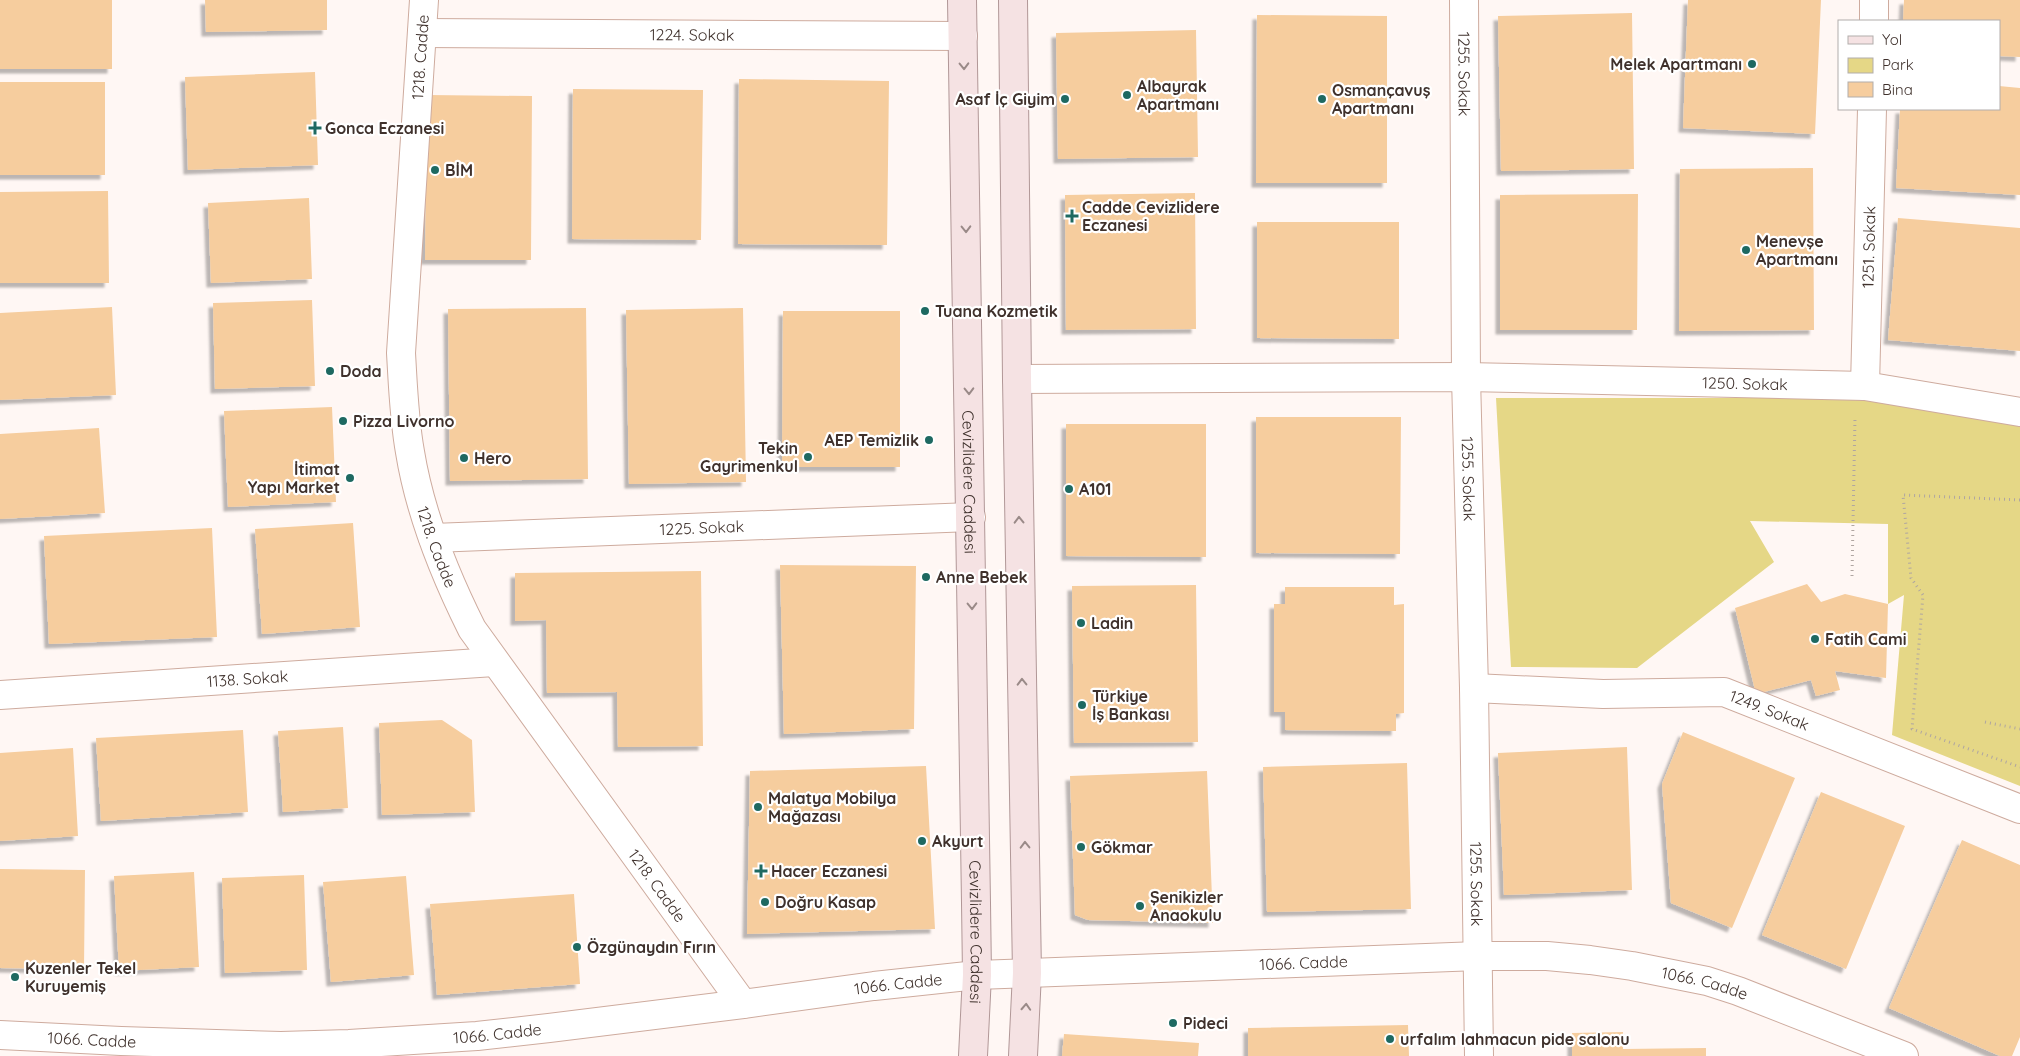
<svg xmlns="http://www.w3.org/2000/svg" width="2020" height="1056" font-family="Quicksand,sans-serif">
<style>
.green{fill:#e5d786}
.building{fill:#f6cd9e;filter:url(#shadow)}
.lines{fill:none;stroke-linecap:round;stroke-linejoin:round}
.minor-casing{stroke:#ceab9e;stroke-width:30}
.major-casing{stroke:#b19797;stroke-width:30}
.path{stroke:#afa5a1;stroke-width:3;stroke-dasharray:1 4;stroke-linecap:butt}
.minor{stroke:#fff;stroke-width:28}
.major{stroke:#f5e2e3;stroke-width:28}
.oneway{stroke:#9a8a88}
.poi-dot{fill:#1e6961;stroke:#fff;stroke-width:2}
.labels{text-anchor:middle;stroke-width:4.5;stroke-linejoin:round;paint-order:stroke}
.street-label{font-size:16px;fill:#3f312c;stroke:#fff}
.poi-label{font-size:16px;font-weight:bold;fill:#3f312c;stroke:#fff;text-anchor:start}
</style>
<defs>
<filter id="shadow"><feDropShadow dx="-4.5" dy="4.5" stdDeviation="1" flood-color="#0004"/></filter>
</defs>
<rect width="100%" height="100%" fill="#fff7f4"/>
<path class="green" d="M1496 398H1855L2020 423V786L1892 735 1904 595 1888 604V524L1750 521 1774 562 1637 668 1511 667Z"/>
<path class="building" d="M0 0H112V69H0Z
M205 0H327V30L206 32Z
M1688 0H1821L1815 134 1683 128Z
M1904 0H2020V57L1999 56V21H1903Z
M1632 13 1634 169 1501 171 1498 16Z
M1257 15 1387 16V183H1256Z
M1196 30 1198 157 1058 159 1056 33Z
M315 72 318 165 188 170 185 77Z
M739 79 889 81 887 245 738 244Z
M0 82H105V175H0Z
M1999 86 2020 88V195L1896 188 1900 109H1999Z
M573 89 703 90 701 240 572 239Z
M427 95 532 96 531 260H425Z
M1813 168 1814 330 1679 331 1680 169Z
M108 191 109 283H0V192Z
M1195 193 1196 329 1066 330 1065 195Z
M1638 194 1637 330H1500V195Z
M309 198 312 279 211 283 208 203Z
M1898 218 2020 228V351L1888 340Z
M1257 222H1399V339L1257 338Z
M312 300 315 386 215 389 213 303Z
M112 307 116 395 0 400V313Z
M586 308 588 479 450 481 448 309Z
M743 308 746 482 629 484 626 310Z
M783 311H900V467H782Z
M332 407 336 502 228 507 224 411Z
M1256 417H1401L1400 554 1256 553Z
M1066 424H1206V557L1066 556Z
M99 428 105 513 0 519V434Z
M353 523 360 627 262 634 255 529Z
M212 528 217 637 49 644 44 536Z
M780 565 916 566 914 729 784 734Z
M701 571 703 746 618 747 617 692 547 693 546 620 515 621V573Z
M1807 584 1821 602 1845 594 1888 604 1886 678 1835 671 1840 690 1816 696 1811 680 1756 694 1735 608Z
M1196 585 1198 742 1074 743 1072 586Z
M1285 587H1394V605L1404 604V713L1396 714V731L1285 730V712H1274V604H1285Z
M442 720 472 740 475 812 382 815 379 723Z
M343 727 348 808 283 812 278 731Z
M243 730 248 812 101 821 96 738Z
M1683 732 1795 778 1732 928 1671 903 1662 784Z
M1627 747 1632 890 1504 895 1498 753Z
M73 748 78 836 0 841V753Z
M1407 763 1411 909 1267 912 1263 767Z
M926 766 935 929 747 934 750 771Z
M1207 771 1213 923 1088 920 1075 915 1070 776Z
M1821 792 1905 826 1846 969 1762 935Z
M1962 840 2020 865V1037L2012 1056H2000L1889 1008Z
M0 869 85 870 84 969 0 968Z
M194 872 199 967 119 971 114 876Z
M304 875 307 970 225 973 222 878Z
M406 876 414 975 331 982 323 882Z
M574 894 580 984 437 995 430 904Z
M1408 1025 1409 1056H1248V1028Z
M1623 1032V1049L1706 1048V1056H1572V1033Z
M1064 1034 1199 1043 1198 1056H1062Z"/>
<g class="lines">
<defs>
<g id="minor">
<path id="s1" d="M424 0 401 353C403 386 404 419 410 452 420 514 444 573 472 629L743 1004"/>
<path id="s2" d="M1464 0 1466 377 1474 688 1479 1056"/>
<path d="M1874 21V0"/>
<path id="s3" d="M422 33 963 36"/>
<path id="s4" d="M1017 379 1466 377 1865 386 2020 412"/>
<path id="s5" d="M1865 386 1872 109"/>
<path id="s6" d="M433 538 971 517"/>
<path id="s7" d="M1474 688 1603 694 1724 692 2020 809"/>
<path id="s8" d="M0 695 494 662"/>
<path id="s9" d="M0 1035 121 1041 281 1046 349 1044 477 1036 549 1028 743 1004 874 986 977 975 1478 956H1547L1590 960 1632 966 1707 981 1738 991 1904 1056"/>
</g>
<g id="major">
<path id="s10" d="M962 0 976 903 977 975 973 1056"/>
<path d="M1013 0 1017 379 1027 973 1023 1056"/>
</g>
</defs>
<use href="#minor" class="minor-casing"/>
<use href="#major" class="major-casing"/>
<path class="path" d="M2020 500 1903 495 1911 578 1923 595 1912 729 2020 767
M1852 576 1855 417
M1985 722 2020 729"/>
<use href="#minor" class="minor"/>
<use href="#major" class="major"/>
</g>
<defs><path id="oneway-chevron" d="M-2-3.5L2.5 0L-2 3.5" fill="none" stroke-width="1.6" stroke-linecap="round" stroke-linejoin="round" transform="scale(1.25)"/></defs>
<g class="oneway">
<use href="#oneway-chevron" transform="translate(964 66) rotate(89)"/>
<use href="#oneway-chevron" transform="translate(966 229) rotate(89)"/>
<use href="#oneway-chevron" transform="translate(969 391) rotate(89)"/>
<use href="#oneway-chevron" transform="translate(1019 520) rotate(-91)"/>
<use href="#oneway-chevron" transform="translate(972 606) rotate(89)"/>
<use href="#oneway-chevron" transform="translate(1022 682) rotate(-91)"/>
<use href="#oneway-chevron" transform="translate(1025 845) rotate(-91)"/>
<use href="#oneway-chevron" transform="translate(1026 1007) rotate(-87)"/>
</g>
<g class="poi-dot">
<circle cx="1752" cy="64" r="5"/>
<circle cx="1127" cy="95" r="5"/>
<circle cx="1065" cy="99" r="5"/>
<circle cx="1322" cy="99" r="5"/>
<path d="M312.5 120.5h5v5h5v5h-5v5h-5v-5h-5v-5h5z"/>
<circle cx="435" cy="170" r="5"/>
<path d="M1069.5 208.5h5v5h5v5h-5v5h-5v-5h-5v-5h5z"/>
<circle cx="1746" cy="250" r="5"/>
<circle cx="925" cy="311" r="5"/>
<circle cx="330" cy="371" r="5"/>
<circle cx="343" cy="421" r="5"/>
<circle cx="929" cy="440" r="5"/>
<circle cx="808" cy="457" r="5"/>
<circle cx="464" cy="458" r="5"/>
<circle cx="350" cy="478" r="5"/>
<circle cx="1069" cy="489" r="5"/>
<circle cx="926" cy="577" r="5"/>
<circle cx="1081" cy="623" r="5"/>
<circle cx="1815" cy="639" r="5"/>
<circle cx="1082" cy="705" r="5"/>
<circle cx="758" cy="807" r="5"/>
<circle cx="922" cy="841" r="5"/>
<circle cx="1081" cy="847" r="5"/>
<path d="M758.5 863.5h5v5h5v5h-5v5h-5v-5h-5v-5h5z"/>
<circle cx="765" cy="902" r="5"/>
<circle cx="1140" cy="906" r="5"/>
<circle cx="577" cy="947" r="5"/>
<circle cx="15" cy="977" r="5"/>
<circle cx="1173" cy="1023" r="5"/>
<circle cx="1390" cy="1039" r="5"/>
</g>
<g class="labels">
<g class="street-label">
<text dy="6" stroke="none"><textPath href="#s3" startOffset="270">1224. Sokak</textPath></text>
<text transform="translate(420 57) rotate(-86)" y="6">1218. Cadde</text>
<text dy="6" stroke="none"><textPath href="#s2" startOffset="74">1255. Sokak</textPath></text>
<text dy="6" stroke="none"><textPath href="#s5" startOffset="139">1251. Sokak</textPath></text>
<text dy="6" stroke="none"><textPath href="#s4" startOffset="728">1250. Sokak</textPath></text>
<text dy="6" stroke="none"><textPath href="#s2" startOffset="479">1255. Sokak</textPath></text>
<text dy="6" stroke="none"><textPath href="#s10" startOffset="482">Cevizlidere Caddesi</textPath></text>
<text dy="6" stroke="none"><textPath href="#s6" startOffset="269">1225. Sokak</textPath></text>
<text dy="6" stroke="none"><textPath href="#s1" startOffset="552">1218. Cadde</textPath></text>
<text dy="6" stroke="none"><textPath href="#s8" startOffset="248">1138. Sokak</textPath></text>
<text dy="6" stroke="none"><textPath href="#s7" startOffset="299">1249. Sokak</textPath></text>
<text dy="6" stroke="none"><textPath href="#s2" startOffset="884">1255. Sokak</textPath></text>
<text dy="6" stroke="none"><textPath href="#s1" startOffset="958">1218. Cadde</textPath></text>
<text dy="6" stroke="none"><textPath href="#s10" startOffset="932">Cevizlidere Caddesi</textPath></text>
<text dy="6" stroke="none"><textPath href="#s9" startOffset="1308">1066. Cadde</textPath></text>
<text dy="6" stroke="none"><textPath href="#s9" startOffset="902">1066. Cadde</textPath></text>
<text dy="6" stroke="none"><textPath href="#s9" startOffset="1712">1066. Cadde</textPath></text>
<text dy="6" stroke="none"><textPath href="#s9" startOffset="498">1066. Cadde</textPath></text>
<text dy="6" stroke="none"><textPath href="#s9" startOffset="92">1066. Cadde</textPath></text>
</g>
<g class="poi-label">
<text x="1742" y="70" text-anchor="end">Melek Apartmanı</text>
<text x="1137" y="92">Albayrak<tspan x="1137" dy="18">Apartmanı</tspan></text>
<text x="1332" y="96">Osmançavuş<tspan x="1332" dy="18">Apartmanı</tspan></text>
<text x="1055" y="105" text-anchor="end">Asaf İç Giyim</text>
<text x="325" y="134">Gonca Eczanesi</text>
<text x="445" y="176">BİM</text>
<text x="1082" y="213">Cadde Cevizlidere<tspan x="1082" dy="18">Eczanesi</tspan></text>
<text x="1756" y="247">Menevşe<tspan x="1756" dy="18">Apartmanı</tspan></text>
<text x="935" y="317">Tuana Kozmetik</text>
<text x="340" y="377">Doda</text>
<text x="353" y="427">Pizza Livorno</text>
<text x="919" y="446" text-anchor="end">AEP Temizlik</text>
<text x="798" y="454" text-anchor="end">Tekin<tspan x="798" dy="18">Gayrimenkul</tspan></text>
<text x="474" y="464">Hero</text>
<text x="340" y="475" text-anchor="end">İtimat<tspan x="340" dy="18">Yapı Market</tspan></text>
<text x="1079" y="495">A101</text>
<text x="936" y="583">Anne Bebek</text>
<text x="1091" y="629">Ladin</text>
<text x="1825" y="645">Fatih Cami</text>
<text x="1092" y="702">Türkiye<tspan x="1092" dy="18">İş Bankası</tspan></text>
<text x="768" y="804">Malatya Mobilya<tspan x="768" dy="18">Mağazası</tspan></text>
<text x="932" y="847">Akyurt</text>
<text x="1091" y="853">Gökmar</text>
<text x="771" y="877">Hacer Eczanesi</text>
<text x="1150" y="903">Şenikizler<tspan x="1150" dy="18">Anaokulu</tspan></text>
<text x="775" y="908">Doğru Kasap</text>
<text x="587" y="953">Özgünaydın Fırın</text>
<text x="25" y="974">Kuzenler Tekel<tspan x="25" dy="18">Kuruyemiş</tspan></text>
<text x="1183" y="1029">Pideci</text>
<text x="1400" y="1045">urfalım lahmacun pide salonu</text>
</g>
</g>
<rect x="1838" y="20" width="162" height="90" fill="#ffffff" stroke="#b2adab"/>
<rect x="1848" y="36" width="25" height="8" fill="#f5e2e3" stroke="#b2adab"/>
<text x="1882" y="45" font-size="15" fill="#3f312c">Yol</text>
<rect x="1848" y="58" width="25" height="15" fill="#e5d786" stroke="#b2adab"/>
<text x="1882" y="70" font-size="15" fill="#3f312c">Park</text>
<rect x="1848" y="82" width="25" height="15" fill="#f6cd9e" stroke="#b2adab"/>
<text x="1882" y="95" font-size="15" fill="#3f312c">Bina</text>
</svg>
